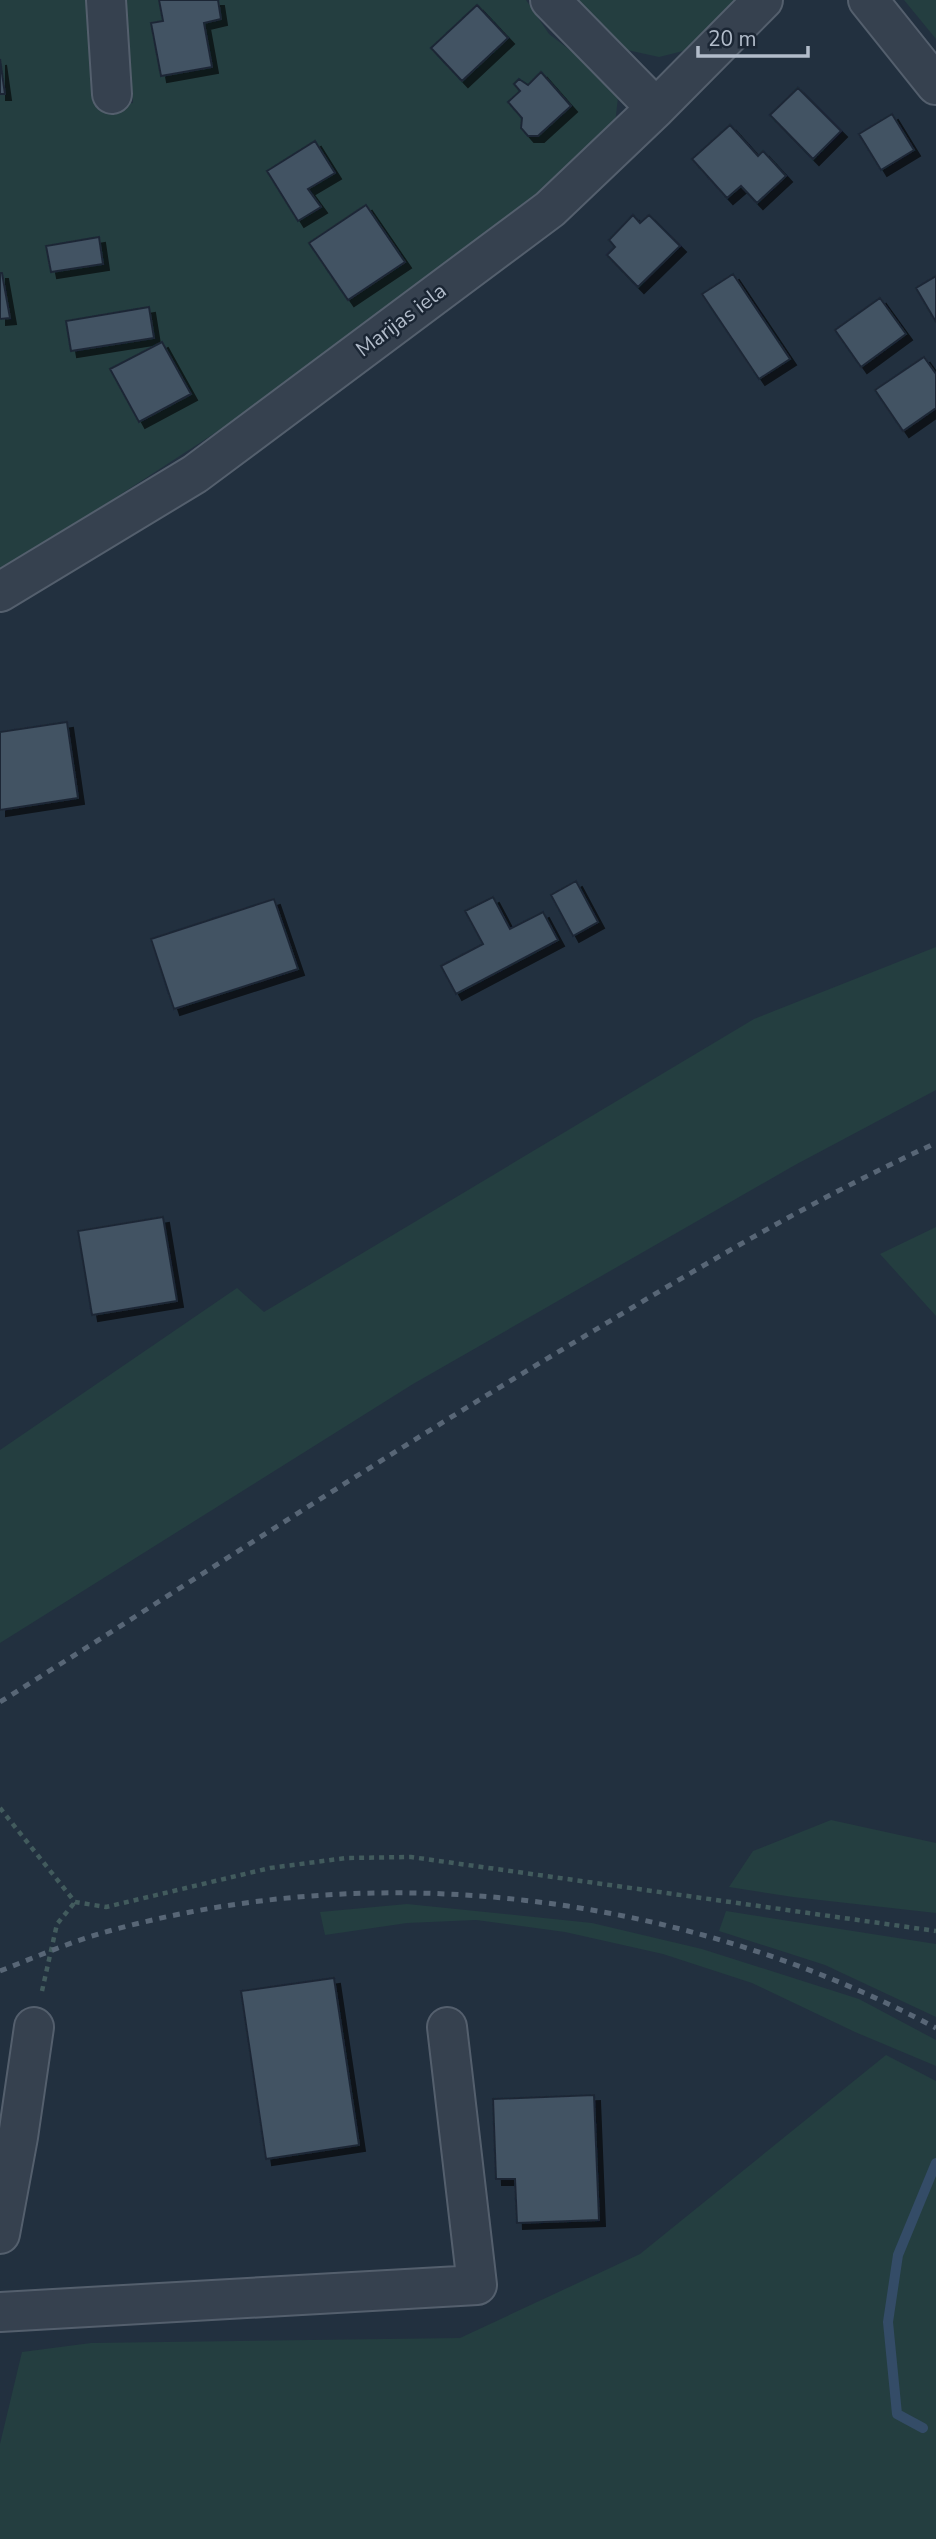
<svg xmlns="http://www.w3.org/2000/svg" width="936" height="2539" font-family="'Nunito Sans',sans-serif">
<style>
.green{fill:#243e40}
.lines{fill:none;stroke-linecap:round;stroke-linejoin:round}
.stream{stroke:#344c67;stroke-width:10}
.building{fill:#435263;stroke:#1d2836;stroke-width:2;filter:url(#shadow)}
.minor-casing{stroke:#545f6d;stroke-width:42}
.path{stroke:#425b5d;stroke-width:4.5;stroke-dasharray:5 5;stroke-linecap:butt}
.minor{stroke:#36414f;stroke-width:38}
.rail{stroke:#586676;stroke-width:5;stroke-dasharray:7 7;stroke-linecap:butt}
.labels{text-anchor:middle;stroke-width:5;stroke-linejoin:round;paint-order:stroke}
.street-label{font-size:21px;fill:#b2bcca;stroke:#1b2634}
</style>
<defs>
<filter id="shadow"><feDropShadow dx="6" dy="6" stdDeviation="0" flood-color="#0009"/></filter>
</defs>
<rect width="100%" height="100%" fill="#22303f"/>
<path class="green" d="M0 0H89L105 106 133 103 126 0H526L549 34 596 70 618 97 615 124 594 148 463 260 330 358 0 573Z
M567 0H740L687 50 659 57 627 50 590 26Z
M904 0H936V39Z
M936 947V1090L795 1165 413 1384 0 1643V1450L237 1288 264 1312 754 1019Z
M936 1227V1316L880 1254Z
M831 1820 936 1843V1913L793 1897 729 1887 753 1851Z
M407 1904 592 1923 702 1949 859 1999 936 2040V2066L855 2032 752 1983 663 1954 565 1932 476 1920 407 1923 325 1935 320 1912Z
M726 1911 936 1944V2017L825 1965 719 1931Z
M886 2055 936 2081V2539H0V2444L22 2352 91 2343 460 2338 640 2254Z"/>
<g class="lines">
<path class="stream" d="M923 2428 897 2414 888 2322 898 2255 936 2163"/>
</g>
<path class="building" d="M159 0H218L221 19 204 23 212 67 161 76 151 23 163 21Z
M477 5 508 38 462 81 431 48Z
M0 59 5 94H0Z
M541 72 571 106 538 136H528L521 128 522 118 508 102 520 91 514 84 519 79 528 85Z
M798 88 841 131 813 159 770 115Z
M892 114 914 150 881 170 859 134Z
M730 125 758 156 763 151 786 176 757 203 741 186 727 198 692 159Z
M315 141 335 173 308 189 321 207 298 221 267 171Z
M366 205 405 262 348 300 309 243Z
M633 215 640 223 649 215 680 246 638 287 607 255 615 247 609 240Z
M99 237 103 264 51 272 46 246Z
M0 273H2L10 318 0 319Z
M733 274 790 359 759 379 702 294Z
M936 276V322L916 288Z
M880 298 906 334 861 367 835 330Z
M149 307 154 338 71 351 66 321Z
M162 342 191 394 139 422 110 369Z
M924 357 936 374V408L903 431 875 390Z
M67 722 78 798 0 810V732Z
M576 881 598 922 573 936 551 895Z
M493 897 510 929 543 912 558 940 456 994 441 966 483 944 465 911Z
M274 899 298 969 174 1009 151 939Z
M163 1217 177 1301 92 1315 78 1231Z
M334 1978 359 2145 266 2159 241 1991Z
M594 2095 599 2220 517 2223 515 2179H496L493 2099Z"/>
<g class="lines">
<defs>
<path id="minor" d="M106 0 112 94
M550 0 656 108
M868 0 936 85
M0 592 195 474 550 209 656 108 763 0
M0 2234 18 2137 34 2027
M0 2312 477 2285 447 2027"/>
</defs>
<use href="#minor" class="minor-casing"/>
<path class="path" d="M0 1808 75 1902 106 1907 270 1868 346 1858 411 1857 936 1931
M42 1991 57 1924 75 1902"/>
<use href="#minor" class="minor"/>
<path class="rail" d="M0 1702C198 1578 394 1449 595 1330 706 1263 818 1197 936 1143
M0 1971C36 1957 72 1941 109 1931 383 1855 687 1895 936 2028"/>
</g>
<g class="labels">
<g class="street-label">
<text transform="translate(401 320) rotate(-37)" y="7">Marijas iela</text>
</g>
</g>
<path d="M698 46v10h110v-10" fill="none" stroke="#b2bcca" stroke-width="3.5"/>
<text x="708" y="46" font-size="21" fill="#b2bcca" stroke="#1b2634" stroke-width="5" paint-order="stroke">20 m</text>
</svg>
